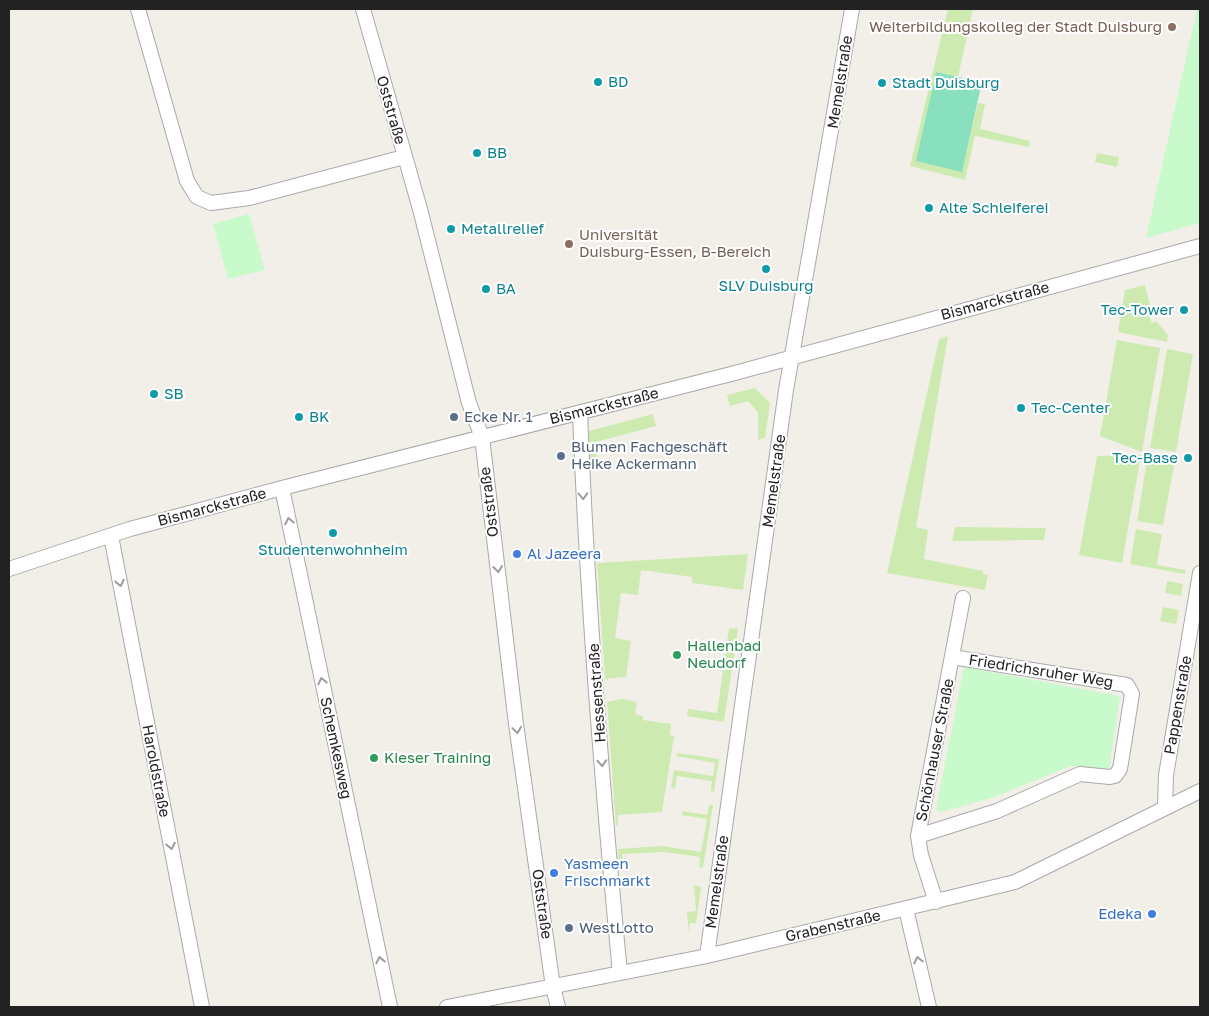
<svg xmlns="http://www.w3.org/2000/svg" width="1209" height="1016" font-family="'Golos Text',sans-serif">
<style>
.grass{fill:#cdebb0}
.park{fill:#c8facc}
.pitch{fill:#88e0be}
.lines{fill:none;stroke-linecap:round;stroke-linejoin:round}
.street-casing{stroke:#a9a9a9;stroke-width:16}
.street{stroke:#fff;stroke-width:14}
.oneway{stroke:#9c9c9c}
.education-dot{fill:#8d6e63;stroke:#fff;stroke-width:2}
.culture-dot{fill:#0f9aa8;stroke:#fff;stroke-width:2}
.service-dot{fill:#5c6f8a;stroke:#fff;stroke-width:2}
.shop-dot{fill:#3f7fe0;stroke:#fff;stroke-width:2}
.leisure-dot{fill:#2e9e5b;stroke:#fff;stroke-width:2}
.labels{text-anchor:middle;stroke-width:4;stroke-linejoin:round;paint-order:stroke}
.education-label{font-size:15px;fill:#785e54;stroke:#fff;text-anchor:end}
.culture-label{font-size:15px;fill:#0d838f;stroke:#fff;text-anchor:start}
.street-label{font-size:15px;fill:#222;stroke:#fff}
.service-label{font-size:15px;fill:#4e5e75;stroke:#fff;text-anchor:start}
.shop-label{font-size:15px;fill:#366cbe;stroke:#fff;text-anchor:start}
.leisure-label{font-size:15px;fill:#27864d;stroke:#fff;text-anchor:start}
</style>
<rect width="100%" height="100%" fill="#f2efe9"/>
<path class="grass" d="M948 9H973L958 77 936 72 962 171 978 103 985 104 980 129 1030 141 1029 147 975 136 965 180 910 166Z
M1097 153 1119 157 1117 167 1095 162Z
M1145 285 1151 309 1147 311 1152 323 1156 321 1168 335 1167 342 1118 332 1125 290Z
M948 336 916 527 928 530 924 559 983 571V574L988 575 985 590 887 573 939 339Z
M1117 340 1160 348 1142 452 1100 436Z
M1167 349 1193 354 1176 452 1150 448Z
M755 388 770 403 765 438 758 440V412L748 401 730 406 727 395Z
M653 414 656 426 596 442 598 470 591 471 589 431Z
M1141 455 1122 563 1079 555 1097 456Z
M1148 455 1175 460 1163 525 1137 521Z
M955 527 1046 528 1044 540 952 541Z
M1136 529 1162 534 1157 565 1186 570 1185 574 1130 564Z
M748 554 743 590 692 583V577L641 570 638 595 621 593 615 638 631 641 626 677 605 679 597 563Z
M1167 581 1183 584 1181 596 1165 593Z
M1163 607 1179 610 1176 624 1160 621Z
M729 628 738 629 724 722 687 716 688 709 717 713Z
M622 699 637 702 635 714 643 716V720L671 724 670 735 674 736 662 812 618 815V826H616L607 702Z
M677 753 719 759 714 792 711 791 712 781 677 776 675 789 671 788 674 770 713 776 715 763 676 756Z
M709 805H713L703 868 699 867 700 857 665 852 622 854 623 865H619L618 849 662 846 701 852 707 819 682 815 683 811 707 815Z
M694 885 701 887 696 923H690L689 934 687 912 696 911Z"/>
<path class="park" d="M1197 9H1200V223L1146 238Z
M249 214 265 270 228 279 213 224Z
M964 667 1120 696 1109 770 1071 766 992 798 940 812 936 809Z"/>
<path class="pitch" d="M936 72 982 82 962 172 916 161Z"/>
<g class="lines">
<defs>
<path id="street" d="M138 9 187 181 197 197 211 203 249 198 404 157
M363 9 420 209 469 403 482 437 516 724 553 987 558 1007
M580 412C587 599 602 786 620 973
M282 488 390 1007
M111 536 202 1007
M9 569 130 529 282 488 735 373 1200 246
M1165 807 1166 775 1200 573
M918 836 997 811 1080 774 1110 777 1115 776 1120 769 1132 694 1127 685 952 657
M936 902 921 855 918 836 963 598
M906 909 929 1007
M707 956 786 390 852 9
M447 1007 707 956 1015 882 1200 791"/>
</defs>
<use href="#street" class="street-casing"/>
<use href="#street" class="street"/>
</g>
<defs><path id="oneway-chevron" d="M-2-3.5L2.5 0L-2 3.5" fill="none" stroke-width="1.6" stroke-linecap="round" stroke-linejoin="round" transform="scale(1.25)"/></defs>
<g class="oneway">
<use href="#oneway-chevron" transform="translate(583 496) rotate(88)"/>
<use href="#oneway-chevron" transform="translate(289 521) rotate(-102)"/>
<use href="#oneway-chevron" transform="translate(498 569) rotate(83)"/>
<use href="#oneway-chevron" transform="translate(120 583) rotate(79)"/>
<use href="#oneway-chevron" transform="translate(322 681) rotate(-102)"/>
<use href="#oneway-chevron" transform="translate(517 730) rotate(82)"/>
<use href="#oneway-chevron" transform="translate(602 763) rotate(86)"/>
<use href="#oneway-chevron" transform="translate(171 846) rotate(79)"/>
<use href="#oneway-chevron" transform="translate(380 960) rotate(-102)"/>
<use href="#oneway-chevron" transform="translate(918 960) rotate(-103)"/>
</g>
<g class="education-dot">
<circle cx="1172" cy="27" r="5"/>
<circle cx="569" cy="244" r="5"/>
</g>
<g class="culture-dot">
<circle cx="598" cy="82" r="5"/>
<circle cx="882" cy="83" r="5"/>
<circle cx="477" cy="153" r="5"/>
<circle cx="929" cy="208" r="5"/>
<circle cx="451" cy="229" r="5"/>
<circle cx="766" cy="269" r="5"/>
<circle cx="486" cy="289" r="5"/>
<circle cx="1184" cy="310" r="5"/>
<circle cx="154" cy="394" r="5"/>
<circle cx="1021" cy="408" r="5"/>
<circle cx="299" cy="417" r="5"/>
<circle cx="1188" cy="458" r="5"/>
<circle cx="333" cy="533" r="5"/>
</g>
<g class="service-dot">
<circle cx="454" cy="417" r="5"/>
<circle cx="561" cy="456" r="5"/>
<circle cx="569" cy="928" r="5"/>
</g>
<g class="shop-dot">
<circle cx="517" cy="554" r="5"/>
<circle cx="554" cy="873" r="5"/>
<circle cx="1152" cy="914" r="5"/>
</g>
<g class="leisure-dot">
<circle cx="677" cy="655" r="5"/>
<circle cx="374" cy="758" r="5"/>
</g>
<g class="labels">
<g class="education-label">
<text x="1162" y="32">Weiterbildungskolleg der Stadt Duisburg</text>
<text x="579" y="240" text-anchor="start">Universität<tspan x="579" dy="17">Duisburg-Essen, B-Bereich</tspan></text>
</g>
<g class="culture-label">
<text x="608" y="87">BD</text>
<text x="892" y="88">Stadt Duisburg</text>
<text x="487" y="158">BB</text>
<text x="939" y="213">Alte Schleiferei</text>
<text x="461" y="234">Metallrelief</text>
<text x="766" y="291" text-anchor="middle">SLV Duisburg</text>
<text x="496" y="294">BA</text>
<text x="1174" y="315" text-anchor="end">Tec-Tower</text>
<text x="164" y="399">SB</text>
<text x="1031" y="413">Tec-Center</text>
<text x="309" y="422">BK</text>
<text x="1178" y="463" text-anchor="end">Tec-Base</text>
<text x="333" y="555" text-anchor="middle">Studentenwohnheim</text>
</g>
<g class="street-label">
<text transform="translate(840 82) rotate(-81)" y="5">Memelstraße</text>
<text transform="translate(391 110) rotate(74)" y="5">Oststraße</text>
<text transform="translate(995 301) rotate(-15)" y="5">Bismarckstraße</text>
<text transform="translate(604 406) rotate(-14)" y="5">Bismarckstraße</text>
<text transform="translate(774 481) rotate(-82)" y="5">Memelstraße</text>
<text transform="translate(489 502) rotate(-97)" y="5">Oststraße</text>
<text transform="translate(212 507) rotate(-15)" y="5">Bismarckstraße</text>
<text transform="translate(1041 671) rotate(9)" y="5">Friedrichsruher Weg</text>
<text transform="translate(597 693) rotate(-94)" y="5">Hessenstraße</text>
<text transform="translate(1178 705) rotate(-80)" y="5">Pappenstraße</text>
<text transform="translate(336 748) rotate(78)" y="5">Schemkesweg</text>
<text transform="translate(935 750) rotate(-79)" y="5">Schönhauser Straße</text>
<text transform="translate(156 771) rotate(79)" y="5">Haroldstraße</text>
<text transform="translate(717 882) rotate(-82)" y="5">Memelstraße</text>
<text transform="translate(542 904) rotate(82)" y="5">Oststraße</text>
<text transform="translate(833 926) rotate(-13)" y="5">Grabenstraße</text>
</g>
<g class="service-label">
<text x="464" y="422">Ecke Nr. 1</text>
<text x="571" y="452">Blumen Fachgeschäft<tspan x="571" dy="17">Heike Ackermann</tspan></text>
<text x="579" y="933">WestLotto</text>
</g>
<g class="shop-label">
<text x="527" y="559">Al Jazeera</text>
<text x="564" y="869">Yasmeen<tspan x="564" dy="17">Frischmarkt</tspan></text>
<text x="1142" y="919" text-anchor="end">Edeka</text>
</g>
<g class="leisure-label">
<text x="687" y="651">Hallenbad<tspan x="687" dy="17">Neudorf</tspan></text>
<text x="384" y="763">Kieser Training</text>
</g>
</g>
<rect width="1209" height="1016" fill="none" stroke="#222222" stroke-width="20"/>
</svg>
